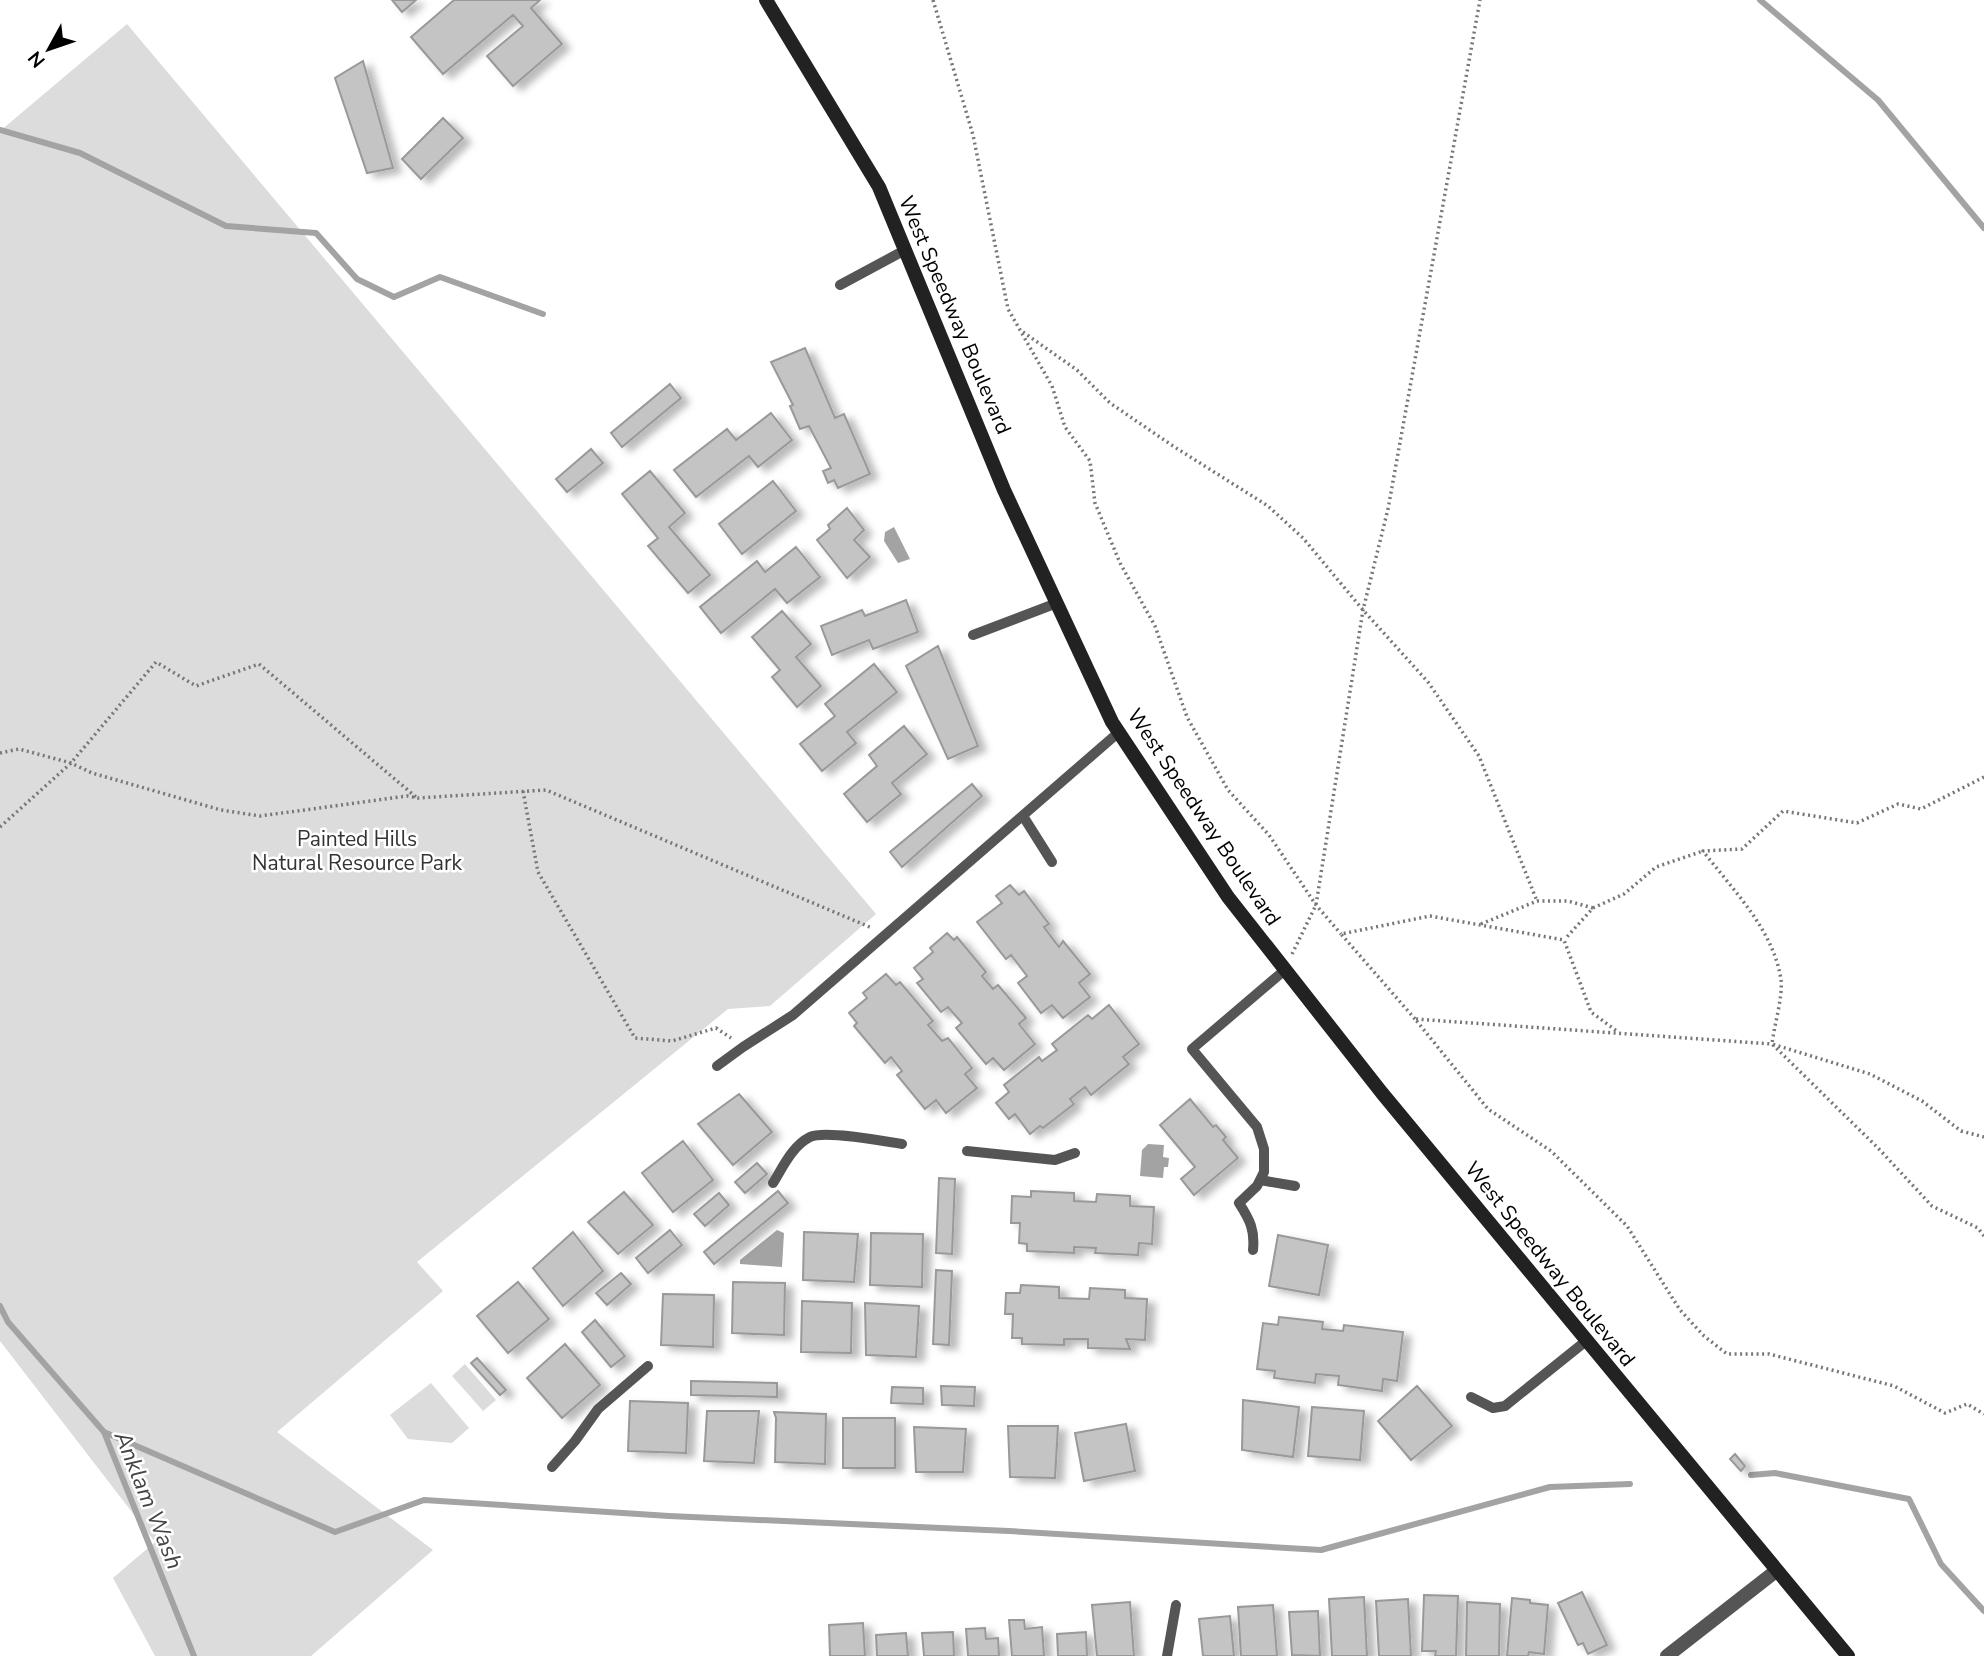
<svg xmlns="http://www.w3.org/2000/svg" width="1984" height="1656" font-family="'Nunito Sans',sans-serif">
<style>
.green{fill:#dcdcdc}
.water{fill:#a3a3a3}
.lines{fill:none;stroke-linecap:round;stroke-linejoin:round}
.stream{stroke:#a3a3a3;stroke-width:6}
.building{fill:#c4c4c4;stroke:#999;stroke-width:2;filter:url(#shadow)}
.path{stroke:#777;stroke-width:3.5;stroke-dasharray:2 3.5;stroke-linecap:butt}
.lane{stroke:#555;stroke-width:10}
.street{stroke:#555;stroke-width:14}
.secondary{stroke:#222;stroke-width:14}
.labels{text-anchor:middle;stroke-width:5;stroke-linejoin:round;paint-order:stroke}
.street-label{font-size:21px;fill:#000;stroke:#fff}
.park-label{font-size:21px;fill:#333;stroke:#fff}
.water-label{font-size:23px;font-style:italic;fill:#444;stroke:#fff}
</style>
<defs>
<filter id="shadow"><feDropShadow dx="8" dy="4.5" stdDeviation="3.5" flood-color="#0004"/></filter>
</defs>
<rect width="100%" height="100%" fill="#fff"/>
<path class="green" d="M127 24 876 914 770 1006 728 1009 417 1262 443 1291 277 1432 433 1550 311 1656H155L113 1578 155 1542 0 1341V131Z
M465 1364 496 1400 483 1411 452 1376Z
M431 1383 469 1428 452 1443 408 1439 390 1415Z"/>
<path class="water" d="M894 527 910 559 898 563 884 541 885 532Z
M1148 1144 1164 1145 1163 1157 1169 1158 1168 1167H1164L1163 1178 1140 1176 1142 1150Z
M777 1230 784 1233 782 1267 740 1264V1260Z"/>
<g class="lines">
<path class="stream" d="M1760 0 1878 100 1984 228
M0 130 80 153 226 226 316 233 357 279 394 297 440 277 543 314
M0 1306 8 1322 104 1432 194 1656
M104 1432 335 1532 424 1500 669 1516 1009 1531 1321 1550 1550 1487 1630 1484
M1751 1475 1775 1473 1909 1499 1941 1564 1984 1611"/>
</g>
<path class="building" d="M392 0H416L402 12Z
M454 0H540L531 8 562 44 513 86 487 56 523 26 513 15 443 74 411 37Z
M363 61 393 168 367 173 335 78Z
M443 118 463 138 421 179 402 159Z
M805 348 835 418 844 414 870 474 838 488 834 480 828 483 823 471 831 468 809 426 800 429 790 406 793 405 771 362Z
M670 384 681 398 622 447 611 433Z
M771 413 792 440 758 467 749 456 696 497 674 470 727 429 736 440Z
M591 449 603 463 567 492 556 479Z
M650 471 685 513 669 527 710 575 688 593 648 546 658 538 622 494Z
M773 481 796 511 742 554 719 524Z
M847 508 864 530 854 540 870 557 847 578 817 540 830 529 828 525Z
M796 547 820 577 787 603 775 589 721 633 700 607 757 561 765 572Z
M906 600 918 632 873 649 869 640 832 655 821 626 862 610 865 616Z
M782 611 811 644 796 657 821 686 797 707 772 677 780 670 752 637Z
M938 646 978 746 948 759 906 666Z
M874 664 897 692 847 732 856 743 822 771 800 744 835 716 825 704Z
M904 726 927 754 892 783 901 794 867 822 844 794 877 766 869 755Z
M972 784 982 796 902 867 890 852Z
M1010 885 1019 895 1024 891 1049 924 1044 927 1059 947 1063 941 1090 974 1079 983 1090 997 1063 1018 1052 1005 1041 1013 1018 983 1027 976 1011 955 1006 959 977 922 1002 903 996 896Z
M947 933 954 940 957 937 986 972 982 976 993 989 998 985 1026 1018 1019 1024 1035 1044 1004 1070 993 1058 986 1064 956 1028 962 1023 948 1007 941 1012 917 983 923 979 914 968 933 952 930 948Z
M886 974 896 985 900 982 933 1021 928 1025 942 1041 948 1038 972 1068 965 1074 977 1088 946 1113 936 1100 925 1109 897 1075 902 1071 891 1057 885 1063 854 1026 857 1023 849 1013 867 998 863 993Z
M1109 1005 1139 1044 1123 1057 1129 1064 1091 1095 1085 1087 1070 1099 1074 1104 1043 1128 1040 1126 1030 1134 1015 1114 1009 1119 996 1103 1009 1092 1004 1085 1039 1057 1042 1061 1057 1050 1052 1044 1088 1015 1092 1019Z
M739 1094 772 1132 733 1165 698 1124Z
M1190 1099 1213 1127 1216 1125 1226 1137 1223 1140 1238 1158 1194 1195 1181 1179 1195 1167 1160 1125Z
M683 1141 713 1180 673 1212 642 1173Z
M757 1163 767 1174 745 1193 735 1182Z
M939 1178 955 1179 952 1254 936 1253Z
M778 1191 788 1203 714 1264 704 1252Z
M1031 1191 1074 1193V1201L1096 1202 1097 1194 1130 1196V1206L1154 1207 1152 1244 1139 1243 1138 1255 1095 1253 1096 1248 1074 1247V1253L1027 1251V1244L1019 1243 1020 1223H1011L1012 1196 1031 1197Z
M624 1192 653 1225 618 1254 588 1222Z
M719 1193 729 1205 705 1226 694 1214Z
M670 1230 682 1245 648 1273 636 1258Z
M573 1232 603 1271 563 1306 533 1268Z
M804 1232 858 1234 854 1282 803 1280Z
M871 1233 923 1234 922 1287 870 1285Z
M1278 1235 1328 1245 1319 1295 1269 1286Z
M936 1270 952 1271 949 1345 933 1344Z
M621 1273 631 1284 607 1305 596 1293Z
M518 1282 549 1319 508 1353 477 1316Z
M733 1282 785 1283 784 1335 732 1333Z
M1021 1285 1059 1287V1298L1089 1299 1090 1288 1125 1290V1298L1147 1299 1145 1340 1126 1339 1130 1349 1088 1348V1339H1064V1345L1022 1344V1338H1012L1013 1314H1005L1006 1293H1020Z
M663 1294 714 1295 713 1347 661 1345Z
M802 1301 852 1303 851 1353 801 1352Z
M865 1303 919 1306 916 1357 866 1355Z
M1279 1317 1323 1322 1322 1329 1343 1331 1344 1325 1403 1332 1397 1381 1383 1379 1382 1391 1338 1385 1339 1376 1316 1374 1315 1383 1274 1378 1275 1371 1257 1369 1263 1323 1278 1325Z
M595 1320 625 1356 611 1367 582 1332Z
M565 1344 600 1385 562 1418 527 1378Z
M477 1358 506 1390 500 1395 471 1363Z
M691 1381 777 1383V1397L691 1395Z
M941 1386 975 1387 974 1406 942 1405Z
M1417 1386 1452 1426 1411 1460 1378 1421Z
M892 1387 923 1388V1404L891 1403Z
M1243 1400 1299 1407 1293 1457 1242 1450Z
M630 1401 688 1403 686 1453 628 1451Z
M1312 1407 1364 1411 1360 1460 1308 1456Z
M707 1411H759L754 1463 704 1461Z
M774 1412 826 1414 825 1464 775 1462 776 1418Z
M843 1418H895V1468H843Z
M1126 1424 1135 1471 1084 1481 1075 1433Z
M1008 1426H1058L1055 1478 1010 1477Z
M914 1427 966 1429 963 1472H916Z
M1735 1454 1745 1466 1741 1471 1730 1459Z
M1582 1592 1607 1645 1588 1654 1583 1643 1578 1645 1558 1603Z
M1424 1595 1458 1596 1456 1656H1435L1436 1651H1422Z
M1364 1597 1367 1656H1332L1329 1599Z
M1512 1598 1530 1600V1603L1548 1605 1544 1654 1529 1652 1528 1656H1507Z
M1408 1599 1411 1656H1379L1376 1601Z
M1130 1602 1134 1656H1097L1092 1605Z
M1467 1602 1500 1604 1499 1656H1466Z
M1273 1605 1277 1656H1241L1238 1607Z
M1318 1611 1320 1656 1292 1655 1289 1612Z
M1230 1616 1234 1656H1203L1199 1619Z
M1009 1620H1024L1025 1629 1042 1627 1044 1656H1012Z
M863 1623 865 1656H830L829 1625Z
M985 1628 986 1639 998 1638 999 1656H968L966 1629Z
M953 1632 954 1656H924L922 1633Z
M1086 1632 1087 1656H1058L1057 1634Z
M906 1633 908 1656H877L876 1635Z"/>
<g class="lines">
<path class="path" d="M933 0 973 135 1008 309 1052 386 1065 427 1090 461 1095 503 1120 563 1155 626 1187 717 1228 790 1269 835 1316 905 1341 934
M1023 332 1077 370 1110 403 1173 446 1268 506 1303 538 1363 610 1428 682 1479 756 1537 901
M0 753 19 749 71 763 92 773 221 810 260 816 407 796 418 798 546 790 872 928
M1984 777 1921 809 1898 804 1857 823 1783 811 1742 849 1703 851C1732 889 1774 930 1781 980 1783 997 1774 1026 1772 1044L1870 1074 1922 1101 1961 1131 1984 1137
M523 791 538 872 635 1038 672 1041 716 1028 731 1038
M0 827 71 763 156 662 196 686 259 664 416 797
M1593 908 1624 894 1656 867 1703 851
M1481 924 1537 901H1568L1593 908 1565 939
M1292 954 1316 905 1363 610 1388 509 1480 0
M1415 1019 1341 934 1430 916 1564 940 1591 1012 1618 1032
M1984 1236 1978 1228 1932 1206 1878 1148 1772 1044 1415 1019 1488 1109 1551 1151 1627 1226 1680 1310 1704 1336 1727 1354H1769L1894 1386 1945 1413 1967 1404 1984 1414"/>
<path class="lane" d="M840 285 905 250
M973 635 1057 603
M1023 816 1052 862
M717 1066 743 1047 793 1015 1119 732
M967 1151 1055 1160 1075 1153
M1260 1180 1295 1186
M773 1183C783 1167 792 1146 810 1137 824 1130 884 1141 902 1144
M1253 1250C1255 1230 1250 1220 1239 1203L1257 1186 1264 1172V1149L1257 1127 1192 1049 1286 969
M1471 1397 1493 1408 1505 1406 1586 1341
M552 1467 575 1441 598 1409 648 1366
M1167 1656 1176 1605"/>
<path class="street" d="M1667 1656 1776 1571"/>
<path class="secondary" d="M766 0 879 187 1004 490 1112 722 1228 897 1382 1093 1848 1656"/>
</g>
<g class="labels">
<g class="street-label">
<text transform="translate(955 315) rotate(67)" y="7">West Speedway Boulevard</text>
<text transform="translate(1204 817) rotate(56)" y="7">West Speedway Boulevard</text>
<text transform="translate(1550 1264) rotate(51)" y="7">West Speedway Boulevard</text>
</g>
<g class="park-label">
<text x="357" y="846">Painted Hills<tspan x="357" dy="24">Natural Resource Park</tspan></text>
</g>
<g class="water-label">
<text transform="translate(149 1500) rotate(68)" y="8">Anklam Wash</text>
</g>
</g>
<g transform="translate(49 49) rotate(230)" stroke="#ffffff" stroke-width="5" paint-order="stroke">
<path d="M0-5L12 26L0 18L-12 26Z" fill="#000000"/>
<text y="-10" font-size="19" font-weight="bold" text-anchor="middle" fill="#000000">N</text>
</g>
</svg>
